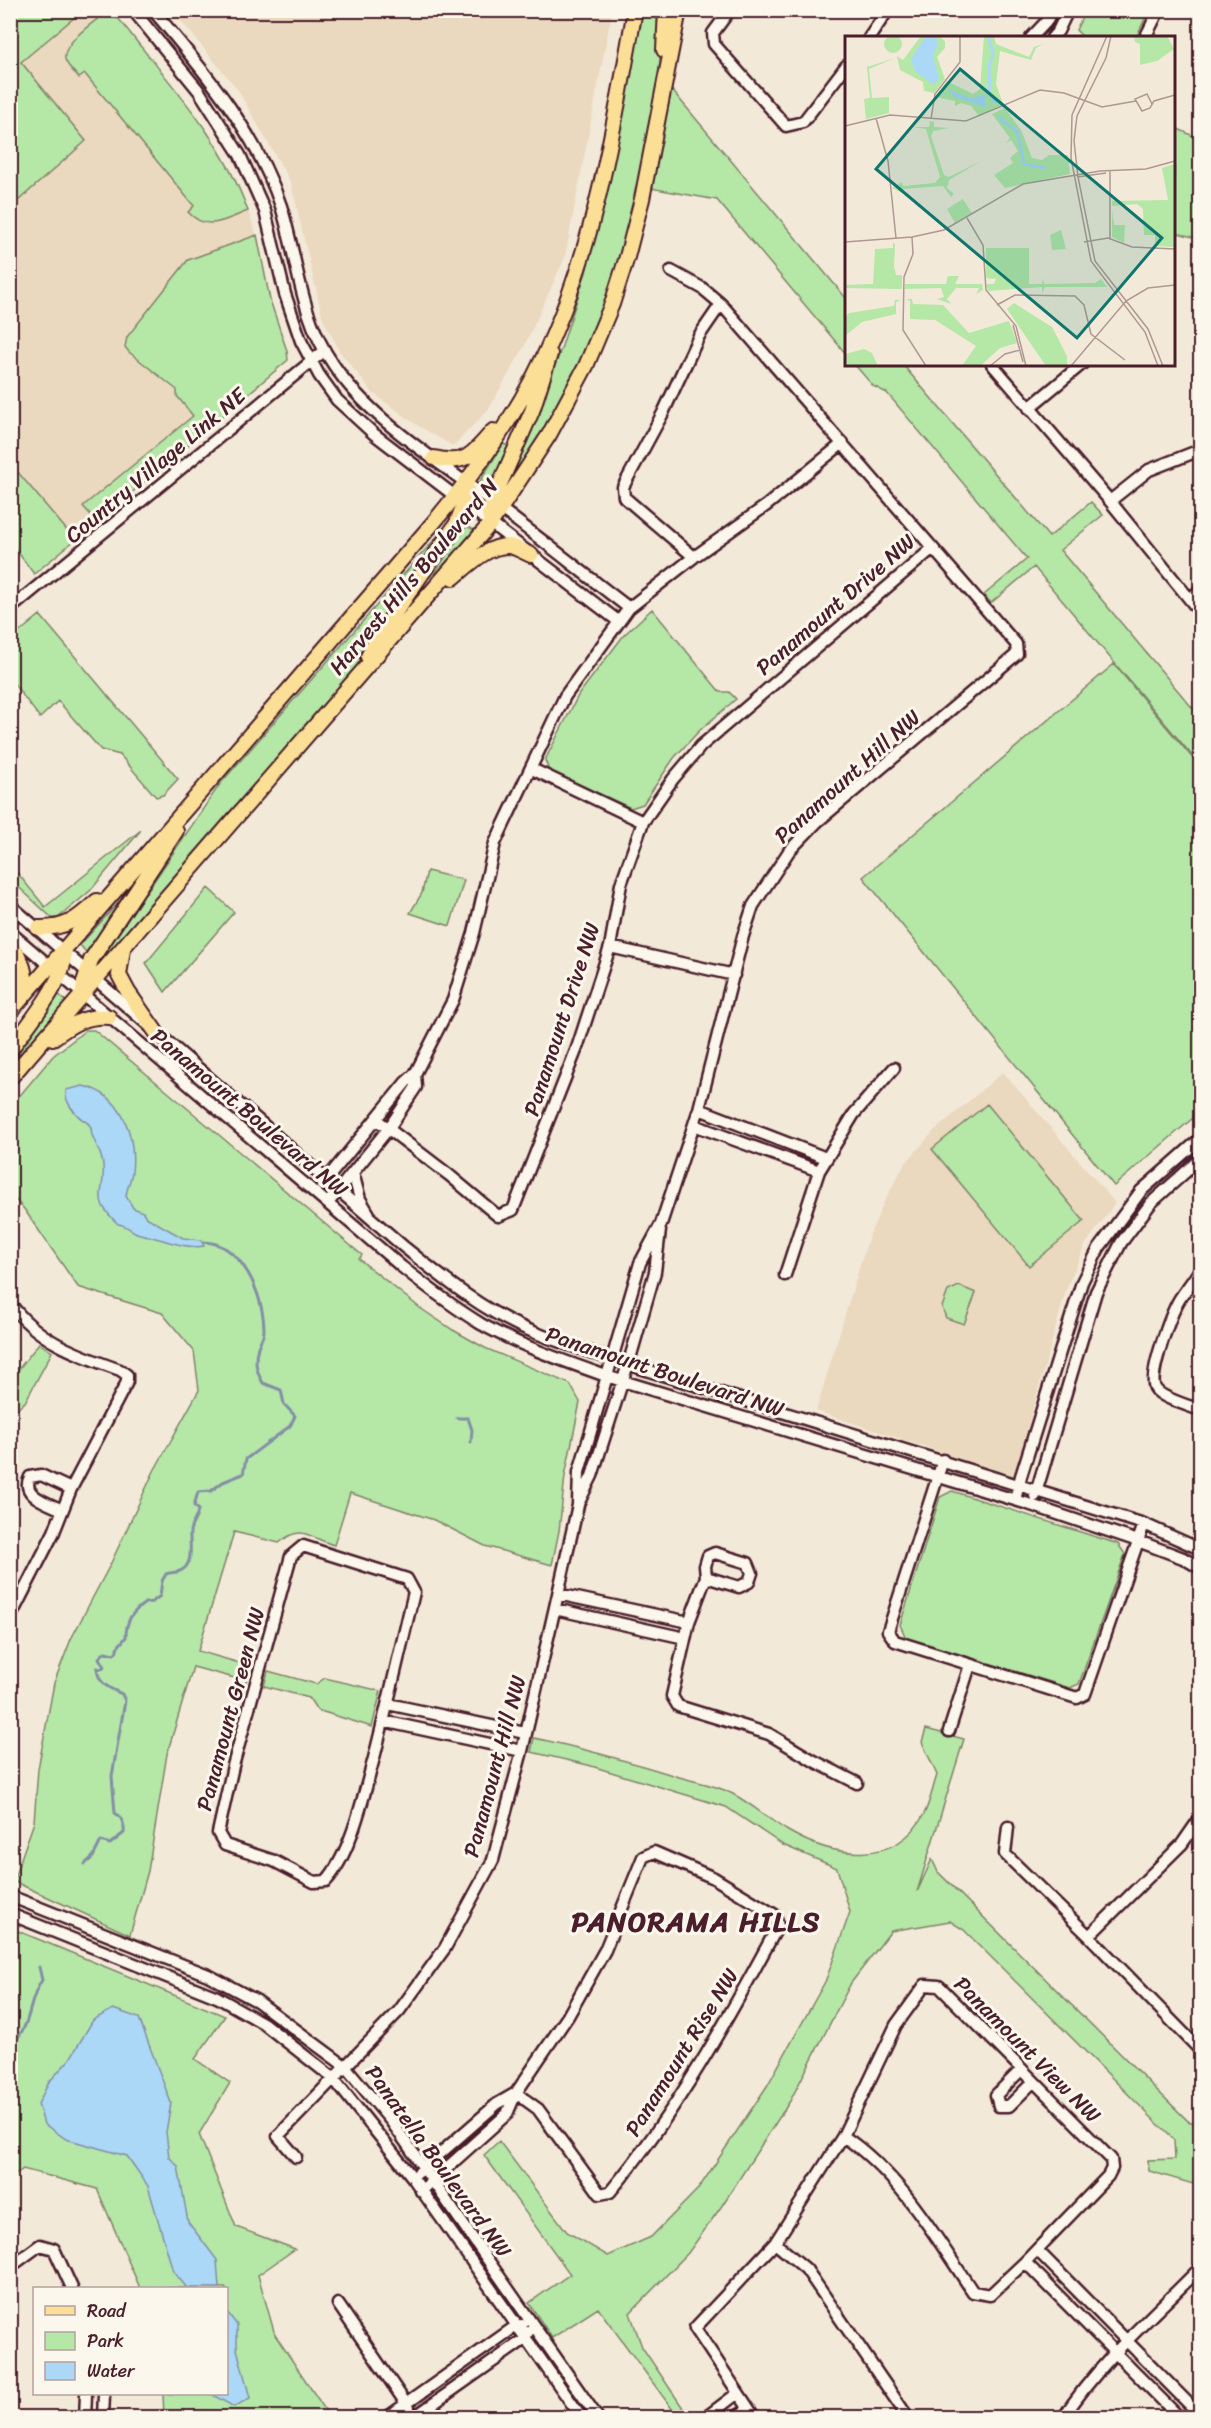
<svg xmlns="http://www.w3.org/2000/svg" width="1211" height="2428" font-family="Sriracha,sans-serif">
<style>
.built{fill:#ead8bf}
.green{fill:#b5e7a7;stroke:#808369;stroke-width:1.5}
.water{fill:#aad8f6;stroke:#848ea5;stroke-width:1.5}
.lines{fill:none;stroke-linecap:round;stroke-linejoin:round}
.stream{stroke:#848ea5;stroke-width:3}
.minor-casing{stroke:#4a1f2b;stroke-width:15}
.major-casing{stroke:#4a1f2b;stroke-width:18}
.minor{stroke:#fbf7ec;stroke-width:10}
.major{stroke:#fbdf96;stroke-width:14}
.labels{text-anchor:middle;stroke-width:6;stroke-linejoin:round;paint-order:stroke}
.street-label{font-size:22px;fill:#4a1f2b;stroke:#fbf7ec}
.district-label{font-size:28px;font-weight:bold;letter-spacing:1.5px;fill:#4a1f2b;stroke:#fbf7ec}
.inset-river{fill:none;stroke:#aad8f6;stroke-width:3}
.inset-road{fill:none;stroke:#af9893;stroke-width:1.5}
.view{fill:#0f766e;fill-opacity:0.15;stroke:#0f766e;stroke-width:3}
.inset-edge{fill:none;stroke:#4a1f2b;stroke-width:3}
</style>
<rect width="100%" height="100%" fill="#f3e9d8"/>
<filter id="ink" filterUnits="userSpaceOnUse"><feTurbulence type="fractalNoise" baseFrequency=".0167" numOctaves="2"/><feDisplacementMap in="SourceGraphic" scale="12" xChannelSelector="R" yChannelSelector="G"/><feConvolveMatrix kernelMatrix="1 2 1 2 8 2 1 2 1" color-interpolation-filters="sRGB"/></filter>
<g filter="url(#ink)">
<path class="built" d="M82 11H110L186 101 221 152 245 202 258 240 270 300 287 351 288 360 75 540 11 464 10 207 86 141 21 62Z
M173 11H612L565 257 524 347 488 410 453 446 417 425 373 393 340 352 323 319 291 183 238 90Z
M1003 1072 1115 1203 1085 1245 1067 1287 1014 1476 816 1411 868 1239 883 1204 904 1165 933 1132Z"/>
<path class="green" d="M11 10 82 11 21 62 86 141 11 207Z
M109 10C121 18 132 37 142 48 184 99 226 149 248 211 226 219 207 233 188 212L194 206 85 74 79 78C75 73 67 66 65 59 62 42 97 20 109 10Z
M642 11H661L659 86 622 262 577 375 512 486 507 482 558 358 586 272 623 109Z
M1085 11 1147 10 1149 11 1136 37 1084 38 1076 30Z
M671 89 846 298V354L717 200 650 188Z
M1174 119 1178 129 1200 139V239L1174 232Z
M257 235 270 300 287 351 288 360 97 522 83 506 193 416 177 396V390L129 352 125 347 127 337 188 260Z
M855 365H903L1049 537 1091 502 1103 515 1060 550 1200 717V765L1034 567 991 603 984 595 1027 559 887 393 873 386Z
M503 444 509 446 490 488 480 481Z
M11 464 75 540 34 574 11 543Z
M448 524 450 527 379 630 355 669 335 694 110 955 107 950 220 784Z
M467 526 477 532 435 581 431 578Z
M652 609 720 692H729L736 699 699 731 674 758 643 804 631 808 549 771 545 760 579 694 624 635Z
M40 615 178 779 163 795 156 797 120 755 101 750 58 701 40 718 11 680V639Z
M1114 664 1200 767V1112L1114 1186 863 877Z
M141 830 90 891 58 918H52L11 880V865L45 907Z
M427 871 464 880 450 926 410 913 422 893Z
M208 888 234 912 165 992 146 963Z
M128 892 130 893 90 953 86 952 80 945Z
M56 992 69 1004 17 1060 16 1056Z
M86 1030H94L362 1255 359 1259 420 1308 453 1330 485 1348 570 1384 580 1402 565 1476 559 1531 552 1565 485 1546 434 1520 350 1493 334 1545C309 1538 302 1523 279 1543L234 1532 198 1651 250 1666 246 1681 193 1667 167 1754 148 1871 130 1935 13 1881 34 1822 38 1769 54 1683 71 1639 111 1563 154 1471 199 1390 194 1351 162 1313 78 1287 24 1209 11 1195V1106L53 1056Z
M987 1104 1084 1221 1029 1266 932 1149Z
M959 1286 976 1293 964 1324 946 1318 942 1307 948 1291Z
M39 1343 52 1352 25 1402 11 1415V1379Z
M952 1491 1118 1544 1125 1554 1079 1684 1070 1688 906 1638 900 1625 940 1497Z
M268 1671 316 1684 325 1678 381 1691 372 1727 317 1710 309 1698 264 1686Z
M926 1729 964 1739 917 1892 932 1859 938 1872 1188 2121 1200 2125V2177L1193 2184 1149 2171 1148 2160 1175 2159 1174 2140 964 1930 950 1921 891 1931 851 1983 790 2101 721 2207 688 2253 630 2313 642 2347 689 2417H678L598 2308 552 2338 529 2303 570 2274 484 2155 499 2141 567 2232 608 2256 651 2237 699 2188 767 2086 826 1980 850 1912 837 1868 783 1845 726 1807 588 1765 531 1752 534 1738C583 1748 631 1762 679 1777 696 1782 716 1785 731 1793 751 1803 769 1820 788 1831 832 1857 896 1868 924 1814 930 1802 933 1787 937 1775L922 1742Z
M11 1928 225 2016 195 2059 230 2083 199 2134 236 2227 295 2249 258 2275 275 2335 330 2417H164L163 2394H226V2288H140L97 2189 23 2169 11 2178Z"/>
<path class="water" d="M83 1086C123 1094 136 1137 132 1172 131 1180 127 1188 126 1196L133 1208 143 1212 146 1217 183 1238 201 1240 204 1246C186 1250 157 1237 140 1234 132 1232 127 1225 118 1224 89 1197 106 1195 103 1165 102 1154 96 1145 92 1135 91 1132 92 1128 90 1126 89 1124 85 1121 83 1120 74 1113 64 1101 66 1090Z
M113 2009 139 2018 171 2103 166 2132 169 2157 178 2166 188 2222 217 2260 219 2288H187L173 2271 148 2186 127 2156 66 2139 44 2124 38 2104 49 2082 70 2059 93 2020Z
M227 2312 237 2325V2349L250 2398 234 2407 211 2394H226Z"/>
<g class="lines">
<path class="stream" d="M457 1418H468L472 1430 471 1442
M85 1864 93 1857 101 1841 110 1844 124 1833C125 1825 122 1817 115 1813L112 1776 125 1701 122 1694C109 1688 98 1684 97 1668L101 1669 104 1667 99 1658 105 1652 114 1654 117 1651V1648L126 1637C126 1621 131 1613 145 1603L152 1602 160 1596 162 1581 166 1574C171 1572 175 1573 180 1571 195 1565 189 1543 190 1532 191 1523 198 1518 198 1509L194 1506 198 1492 211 1491 223 1482 243 1474 246 1459 290 1426 295 1416 284 1404 281 1390 263 1383C256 1371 254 1361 258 1347 260 1341 264 1336 264 1330 264 1296 242 1242 203 1242
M10 2046C34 2024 26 2004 42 1980L39 1967"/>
<defs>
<path id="minor" d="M133 10 199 91 240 155 265 211 285 294 301 341 319 375 337 400 374 434 618 621
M153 10C203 70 256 131 281 206 298 260 300 317 333 364 371 421 439 461 493 503 539 537 583 573 629 608
M730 10 713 33 714 44 786 126 803 122 846 66
M869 38 888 10
M1031 38 1046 22 1052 10
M1052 38 1058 31 1068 10
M1145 38 1159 10
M992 364 1110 501 1200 612
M1029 408 1082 364
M1110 501 1149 470 1200 450
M694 557 624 497 623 487 663 413 699 336 721 304
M1190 599 1200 590
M10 609 324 351
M532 769 643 822
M10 905 404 1247C445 1280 487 1314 536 1333 561 1343 586 1350 611 1359L1144 1524 1200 1549
M10 932 402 1267C427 1287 453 1307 481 1324 520 1346 564 1361 606 1376L1025 1503 1138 1541 1183 1558 1200 1568
M610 947 734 975
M699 1109 826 1158
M377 1120 449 1175 498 1216 513 1210 577 1048 610 947 621 884 643 822 673 779 701 746 933 548
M694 1125 819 1171
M353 1173 360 1199 369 1214
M322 1185 406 1082 415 1074 453 1000 474 933 495 843 565 696 629 608 694 557 767 505 843 443
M328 1203 389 1128 416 1087 415 1074
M1200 1269C1194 1280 1186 1289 1179 1300 1171 1314 1148 1375 1155 1388 1160 1398 1190 1406 1200 1410
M785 1275 819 1171 854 1114 894 1068
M10 1303C37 1341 78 1355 120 1370L127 1375V1382L71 1489 54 1532 10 1618
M943 1460 888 1631 895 1641 1077 1698 1085 1694 1144 1524
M1035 1496 1096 1292 1121 1243 1151 1203 1200 1159
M1015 1500 1021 1476 1082 1282 1099 1248 1141 1191 1200 1139
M579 1502 592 1476 631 1355 655 1272 660 1230
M62 1510C49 1503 20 1496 30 1477L41 1475 71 1489
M303 1546 407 1579 414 1592C401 1647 388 1703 374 1758 364 1794 351 1854 326 1881L314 1882 274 1861 225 1845 218 1833 233 1766 291 1556Z
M706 1577 739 1587 749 1582 752 1573 748 1563 715 1553 708 1556 705 1566 706 1577 689 1622 672 1696 678 1706 769 1734 814 1761 857 1783
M558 1594 689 1622
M555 1609 685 1638
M388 1704 525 1733
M383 1721 522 1751
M949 1731 970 1665
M1200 1818 1182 1844 1089 1936 1200 2050
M1008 1827 1005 1854 1089 1936
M10 1896 208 1975 257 2001 345 2066 391 2121 598 2418
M10 1914 217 1997 263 2023 333 2078 413 2178 582 2418
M1021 2070 996 2095 999 2106H1009L1033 2082
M296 2157 278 2136 399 2011 445 1948 493 1860 522 1751 558 1594 578 1505 579 1472 640 1263 661 1224 699 1109 743 936 753 906 789 851 817 822 1017 654 1016 644 721 304 702 288 671 271
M419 2172 497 2104 516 2093
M421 2191 507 2114 516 2093 568 2016 605 1950 643 1857 654 1852 714 1878 775 1915 778 1926C729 2017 677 2112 610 2192L600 2194 538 2109 516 2093
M775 2243 806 2269 905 2413 902 2418
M1037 2250 1200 2415
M1025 2262 1180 2418
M10 2267 40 2245 54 2249 72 2288
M338 2304 409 2408
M85 2418 86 2394
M103 2418 104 2394
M386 2418 516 2326 522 2325
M413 2418 525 2339 528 2332
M705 2418 738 2393
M735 2418 748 2409
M755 2418 695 2328 775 2243 843 2136 896 2025 925 1985 939 1986 1111 2159 1112 2168 1108 2176 1025 2262 990 2295 973 2292C935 2236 900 2174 843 2136
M1063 2418C1100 2361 1153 2316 1200 2268"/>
<path id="major" d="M664 50 666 10
M434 458C466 466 473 454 493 431
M491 523 489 514 492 502 532 411 550 354
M453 578C468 566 487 545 509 546 516 547 524 552 531 555
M368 657 374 643 457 523 468 493 466 483
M38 928C67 929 77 919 97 901
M10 944C23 960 26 973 26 993
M123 949 119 975 128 992 156 1032
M83 994 84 982 91 960 176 831
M10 1012 434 522C480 467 528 398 555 331 598 230 615 118 635 10
M53 1038C71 1025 85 1015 109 1017
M10 1050C26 1027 68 978 64 952
M10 1078 491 523 549 435 586 366 612 304 627 257 642 199 679 10"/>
</defs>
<use href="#minor" class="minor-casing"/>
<use href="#major" class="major-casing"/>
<use href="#minor" class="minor"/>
<use href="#major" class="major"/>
</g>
</g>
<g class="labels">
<g class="street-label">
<text transform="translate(155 465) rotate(-40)" y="8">Country Village Link NE</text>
<text transform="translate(413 576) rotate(-50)" y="8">Harvest Hills Boulevard N</text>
<text transform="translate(835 604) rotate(-41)" y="8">Panamount Drive NW</text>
<text transform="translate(847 776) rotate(-42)" y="8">Panamount Hill NW</text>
<text transform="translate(561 1019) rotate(-72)" y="8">Panamount Drive NW</text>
<text transform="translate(250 1112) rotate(40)" y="8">Panamount Boulevard NW</text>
<text transform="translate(665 1371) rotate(18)" y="8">Panamount Boulevard NW</text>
<text transform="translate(230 1709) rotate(-75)" y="8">Panamount Green NW</text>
<text transform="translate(494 1766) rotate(-75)" y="8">Panamount Hill NW</text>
<text transform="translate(1028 2049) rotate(45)" y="8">Panamount View NW</text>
<text transform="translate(681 2052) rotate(-58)" y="8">Panamount Rise NW</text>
<text transform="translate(439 2161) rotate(54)" y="8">Panatella Boulevard NW</text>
</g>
<g class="district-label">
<text x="696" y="1931">PANORAMA HILLS</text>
</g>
</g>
<g transform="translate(845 36)">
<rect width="330" height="330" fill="#f3e9d8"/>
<path d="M39 8a9 9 0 1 1 18 0a9 9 0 1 1-18 0ZM76 0H94L100 5V12L92 21 100 43 89 57 79 55 78 46 55 34 52 20 58 24ZM139 0H149L151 8 184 21 189 11 198 8 191 12 186 24 155 15 151 48 158 68 134 80 126 70 116 67 110 70V65L91 61 102 45 128 58 135 53ZM289 0H322L329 13 312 25 295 29V8L290 6ZM50 22 24 33 27 62 44 61V77L21 83 19 63 25 62 22 31ZM160 72 176 94 187 122 197 124 204 119H223L225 138 160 152 149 139 168 127 165 122 173 115 166 104 161 107 165 102 147 78ZM85 85 89 86V91L104 92 88 95 86 100 99 139 104 141 136 125 104 144 102 152 109 158 106 161 98 150 58 153 59 158 47 152 57 146 58 150 90 147 95 141 81 93 68 91H84ZM330 128V211L310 210V199H299L298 173 292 168 267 170V165L323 164 317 132ZM118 163 127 177 110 187 102 173ZM267 174 269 189H280L279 207 267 201ZM216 194 221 213 207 214 205 199ZM48 206 50 209 49 231 51 239H57V253L0 252V249L28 248 30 213 48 212ZM141 212H184V248H197L198 242 199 248 250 247 256 243 262 251H200L197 257V251L143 255 141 248H149L151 243 141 242ZM103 240H114L110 248H137L138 254 131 258 134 252H111L102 263 106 268 92 263 99 261 96 252 60 253V248H101ZM61 263H67L68 268 98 269 124 297 164 285 172 307 155 312 135 330H117L131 310 90 284 65 283V265ZM50 264H56L51 266V278L17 286 0 300V281L4 277 49 270ZM169 267 207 291 222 320V330H201L162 273ZM19 313 27 317 33 330H0V318Z" fill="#b5e7a7"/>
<path d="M81 0H90L93 9 88 20 94 43 89 49 70 35 66 23ZM102 53 125 62 140 59 142 72 108 60Z" fill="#aad8f6"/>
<path class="inset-river" d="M143 0 148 17 144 31 145 58 151 68M156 79 157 85 172 95 179 128 200 132"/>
<path class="inset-road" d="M262 0 227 79 226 122 246 225 300 296 313 330M266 0 261 22 232 80 229 105 233 141 250 225 303 293 318 330M307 68 302 58 290 63 297 75 305 72 309 65 330 59M31 82 43 125 51 202M86 83 90 58 115 26V0M0 90 45 79 121 85 195 54 219 57 257 71 291 65M265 135V202M232 141 261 137M122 182 138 209 141 254 171 290 181 330M67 201 68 218 59 241 58 294 81 330M0 206 67 201 99 194 178 148 255 135 301 133 330 125M239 206 263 202 287 211 330 213M152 269 170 259 230 260 239 269 246 298 280 324M168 289 178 326M145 330 160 318 175 314M226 330 281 265 303 252 330 249"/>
<path class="view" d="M115 33 317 202 232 302 31 133Z"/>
<rect width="330" height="330" class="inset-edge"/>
</g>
<rect width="1211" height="2428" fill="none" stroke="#fbf7ec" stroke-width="36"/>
<rect x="18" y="18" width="1175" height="2392" fill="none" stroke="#4a1f2b" stroke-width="2" filter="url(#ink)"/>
<rect x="33" y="2287" width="195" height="108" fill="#fbf7ec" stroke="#b4a19f" stroke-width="1.5"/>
<rect x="45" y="2306" width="30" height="9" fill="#fbdf96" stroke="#b4a19f" stroke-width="1.5"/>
<text x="87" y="2317" font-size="18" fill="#4a1f2b">Road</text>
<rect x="45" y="2332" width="30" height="18" fill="#b5e7a7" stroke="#b4a19f" stroke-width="1.5"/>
<text x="87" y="2347" font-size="18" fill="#4a1f2b">Park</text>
<rect x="45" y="2362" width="30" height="18" fill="#aad8f6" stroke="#b4a19f" stroke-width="1.5"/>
<text x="87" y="2377" font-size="18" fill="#4a1f2b">Water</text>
</svg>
